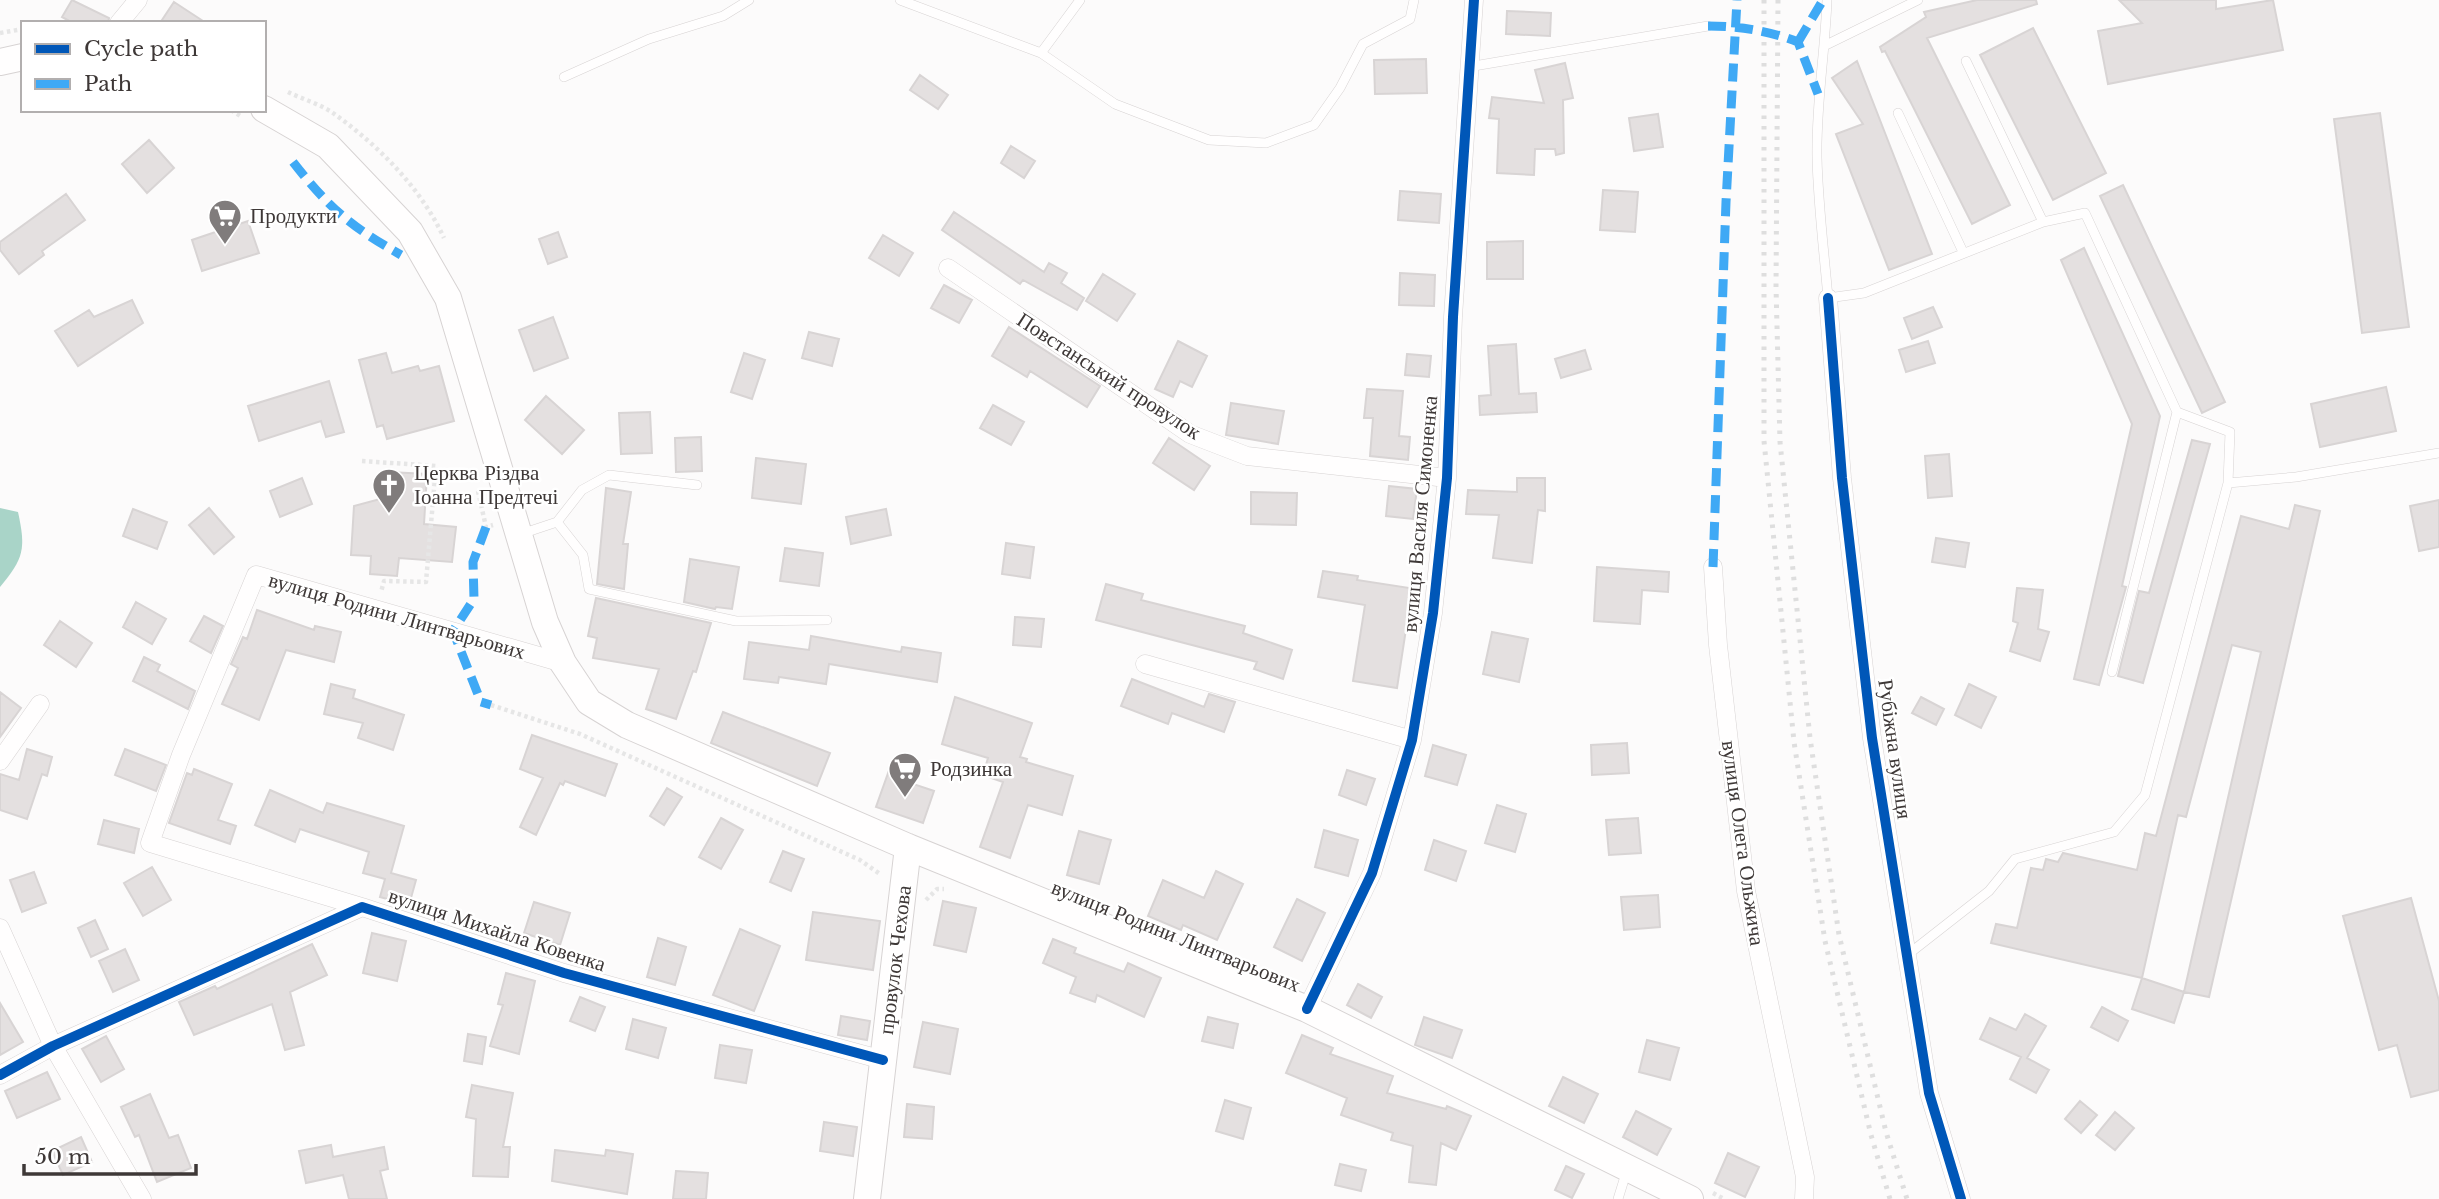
<svg xmlns="http://www.w3.org/2000/svg" width="2439" height="1199" font-family="'Libre Baskerville',serif">
<style>
.water{fill:#a9d4c8}
.building{fill:#e4e0e0;stroke:#d8d4d4;stroke-width:2}
.lines{fill:none;stroke-linecap:round;stroke-linejoin:round}
.service-casing{stroke:#d7d3d3;stroke-width:10}
.minor-casing{stroke:#d7d3d3;stroke-width:19}
.secondary-casing{stroke:#d7d3d3;stroke-width:28}
.path{stroke:#e6e6e6;stroke-width:4.5;stroke-dasharray:3.5 3.5;stroke-linecap:butt}
.service{stroke:#fffefe;stroke-width:9}
.minor{stroke:#fffefe;stroke-width:18}
.secondary{stroke:#fffefe;stroke-width:26}
.rail{stroke:#dedede;stroke-width:5;stroke-dasharray:3.5 7;stroke-linecap:butt}
.quiet{stroke:#3fa9f5;stroke-width:9;stroke-dasharray:18 9;stroke-linecap:butt}
.cycleway-casing{stroke:#fff;stroke-width:15}
.cycleway{stroke:#0057b8;stroke-width:10}
.labels{text-anchor:middle;stroke-width:5;stroke-linejoin:round;paint-order:stroke}
.poi-label{font-size:21px;fill:#3e3837;stroke:#fff;text-anchor:start}
.street-label{font-size:21px;fill:#3e3837;stroke:#fff}
</style>
<rect width="100%" height="100%" fill="#fcfbfb"/>
<path class="water" d="M0 508 18 512C26 549 24 558 0 587Z"/>
<path class="building" d="M72 0 109 18 108 23H73L62 17Z
M1977 0H2036L2037 4 1927 38 2010 205 1972 224 1885 51 1882 52 1880 47 1926 17 1924 12Z
M2119 0H2216V9L2273 0 2283 50 2108 84 2098 31 2142 23Z
M174 2 206 23H160Z
M1507 11 1551 13 1550 36 1506 34Z
M2033 28 2106 173 2053 200 1980 55Z
M1426 59 1427 93 1375 94 1374 60Z
M1857 61 1932 254 1889 270 1836 134 1863 124 1832 78Z
M1565 63 1573 98 1563 100 1564 153 1556 155 1555 149H1535L1534 175 1497 173 1499 119 1489 118 1492 97 1544 103 1535 70Z
M920 75 948 95 938 109 910 90Z
M2380 113 2409 327 2362 333 2334 119Z
M1658 114 1663 147 1634 151 1629 118Z
M149 140 174 168 147 193 122 164Z
M1011 146 1035 161 1024 178 1001 163Z
M2123 185 2225 402 2202 413 2100 196Z
M1603 190 1638 192 1635 232 1600 230Z
M1400 191 1441 194 1439 223 1398 220Z
M66 194 85 220 42 251 44 255 19 274 0 250V242Z
M954 212 1044 272 1049 263 1067 273 1061 283 1084 298 1077 310 1023 280 1020 284 942 230Z
M248 221 259 253 202 271 192 240Z
M558 232 567 257 548 264 539 239Z
M883 235 913 253 899 276 869 258Z
M1523 241V279H1487V242Z
M2084 248 2160 416 2122 586 2126 587 2099 685 2074 679 2132 424 2061 260Z
M1400 273 1435 275 1434 306 1399 305Z
M1103 274 1135 294 1117 321 1086 301Z
M944 285 972 300 959 323 931 308Z
M132 300 143 323 78 366 55 331 89 310 94 317Z
M1933 307 1942 327 1912 339 1904 318Z
M553 317 568 358 534 371 519 330Z
M1009 327 1100 386 1087 407 1030 371 1027 377 992 356Z
M809 332 839 339 832 366 802 358Z
M1178 341 1207 356 1192 387 1180 381 1173 397 1155 389Z
M1928 341 1935 363 1906 372 1899 350Z
M1516 344 1519 394 1536 393 1537 412 1480 415 1479 396 1491 395 1488 346Z
M1585 350 1591 369 1561 378 1555 359Z
M386 353 392 373 418 366 420 371 439 366 454 421 387 439 383 425 377 427 359 360Z
M744 353 765 360 752 399 731 392Z
M1407 354 1431 356 1429 377 1405 375Z
M329 381 344 432 326 437 321 421 259 441 248 406Z
M2386 387 2396 431 2320 447 2311 404Z
M1367 389 1403 391 1399 436 1410 437 1408 460 1370 456 1373 418H1364Z
M546 396 584 430 562 454 525 420Z
M1231 403 1284 411 1278 444 1226 435Z
M993 405 1024 422 1011 445 980 428Z
M650 412 652 453 621 454 619 413Z
M701 437 702 471 676 472 675 438Z
M1169 438 1210 466 1194 490 1153 463Z
M2192 440 2210 444 2143 683 2118 676 2139 591 2149 593Z
M1949 454 1952 496 1928 498 1925 456Z
M756 458 806 464 801 504 752 498Z
M389 472 427 474 424 524 456 527 452 562 399 558 397 576 370 574 371 556 351 555 354 506 395 495Z
M302 478 312 504 280 517 270 491Z
M1517 478H1545V511L1538 510 1532 563 1493 558 1499 515 1466 514 1468 490 1517 492Z
M1389 486 1417 489 1413 519 1386 516Z
M606 488 631 492 623 544H628L624 589 597 584Z
M1251 492 1297 493 1296 525 1251 524Z
M2439 500V547L2419 551 2410 506Z
M2295 505 2320 511 2209 997 2184 992 2261 652 2232 645 2186 817 2178 815 2142 978 1991 943 1996 924 2017 928 2031 868 2043 870 2046 859 2058 862 2063 853 2137 870 2145 833 2156 836 2241 516 2289 529Z
M209 508 234 537 214 554 189 525Z
M133 509 167 522 157 549 123 536Z
M886 509 891 535 851 544 846 517Z
M1936 538 1969 543 1965 567 1932 562Z
M1006 543 1034 547 1030 578 1002 574Z
M785 548 823 553 819 586 780 581Z
M690 559 739 567 732 609 716 607 715 609 684 602Z
M1597 567 1669 572 1668 592 1642 590 1640 624 1594 621Z
M1323 571 1358 576 1357 580 1416 589 1412 616H1408L1397 688 1353 681 1365 605 1318 597Z
M1106 584 1143 594 1141 600 1245 626 1243 633 1292 650 1283 679 1254 669 1257 662 1096 620Z
M2017 588 2043 590 2038 629 2049 632 2040 661 2010 651 2018 623 2013 621Z
M596 598 711 623 696 672 693 671 676 719 646 709 659 669 593 658 597 638 588 636Z
M136 602 166 619 152 644 123 627Z
M257 610 314 630 315 626 341 632 334 662 286 650 259 720 222 704 238 668 231 664 243 637 247 639Z
M204 616 223 626 211 653 190 641Z
M1015 617 1044 619 1041 647 1013 645Z
M60 621 92 643 76 667 44 645Z
M1492 632 1528 639 1519 682 1483 674Z
M811 636 901 652 902 647 941 653 937 682 829 664 826 684 779 677 778 683 744 679 749 642 809 650Z
M144 657 160 665 157 671 195 691 188 709 133 681Z
M1132 679 1204 707 1209 694 1235 702 1224 732 1172 713 1168 724 1121 706Z
M331 684 355 690 353 698 404 715 393 750 358 738 363 723 324 714Z
M1969 684 1996 697 1981 728 1955 715Z
M0 692 21 708 0 737Z
M955 697 1032 723 1020 757 1027 759 1026 762 1073 776 1062 815 1028 805 1010 858 980 847 1003 782 983 775 988 758 942 744Z
M1921 697 1944 709 1936 725 1912 713Z
M723 712 830 753 817 786 711 743Z
M532 735 617 764 605 796 565 781 563 785 560 783 536 835 520 827 543 778 520 769Z
M1627 743 1629 773 1592 775 1591 745Z
M1433 745 1466 755 1457 785 1425 776Z
M27 749 52 757 47 776 42 774 27 819 0 810V774L19 780Z
M125 749 166 765 156 791 115 775Z
M892 762 915 770 910 783 934 791 923 823 876 807Z
M194 769 232 784 218 820 236 826 230 844 169 823 187 773 192 775Z
M1347 770 1375 779 1366 805 1339 795Z
M667 788 682 797 664 825 650 816Z
M270 790 323 813 327 803 404 826 391 873 416 880 409 905 380 897 385 879 363 873 369 852 300 829 295 842 255 825Z
M1497 805 1526 814 1515 852 1485 843Z
M721 818 743 830 721 869 699 857Z
M1638 818 1641 853 1609 855 1606 820Z
M104 820 139 829 134 853 98 844Z
M1324 830 1358 840 1348 876 1315 867Z
M1079 831 1111 840 1099 884 1067 875Z
M1434 840 1466 851 1456 881 1425 870Z
M783 851 804 859 791 891 770 882Z
M152 867 171 900 143 916 124 883Z
M1216 871 1243 884 1217 940 1183 925 1181 930 1148 916 1163 880 1204 898Z
M34 872 46 903 22 912 10 880Z
M1658 895 1660 927 1624 930 1621 897Z
M2411 898 2439 1001V1090L2411 1097 2397 1045 2379 1050 2343 916Z
M1297 899 1325 913 1302 961 1274 947Z
M943 901 976 908 966 952 934 945Z
M534 902 570 913 560 945 524 933Z
M813 912 880 921 873 970 806 960Z
M95 920 108 949 91 957 78 928Z
M740 929 780 946 754 1011 713 995Z
M372 933 406 941 397 981 363 973Z
M658 938 686 947 675 985 647 977Z
M1053 939 1076 948 1074 953 1124 972 1128 963 1161 978 1144 1017 1097 995 1095 1002 1070 993 1076 977 1043 963Z
M312 944 327 975 290 992 304 1045 285 1050 272 1004 194 1035 179 1002 215 986 217 989Z
M125 949 139 980 113 992 99 961Z
M506 973 535 981 519 1054 490 1046 503 1005 498 1004Z
M2142 978 2184 992 2174 1023 2132 1009Z
M1358 984 1382 997 1371 1018 1347 1005Z
M580 997 605 1007 595 1031 570 1021Z
M0 1003 23 1042 0 1055Z
M2102 1007 2128 1021 2118 1041 2091 1027Z
M2025 1014 2046 1026 2027 1058 2049 1070 2036 1093 2010 1079 2021 1057 1980 1039 1990 1018 2016 1030Z
M841 1016 870 1021 867 1040 838 1035Z
M1208 1017 1238 1024 1233 1048 1202 1041Z
M1424 1017 1462 1030 1452 1058 1415 1045Z
M633 1019 666 1028 658 1058 626 1049Z
M923 1022 958 1029 950 1074 914 1067Z
M468 1034 486 1037 482 1064 464 1061Z
M1302 1035 1333 1048 1330 1054 1393 1076 1387 1093 1446 1109 1447 1106 1471 1116 1456 1150 1441 1143 1436 1185 1409 1182 1413 1146 1391 1140 1393 1133 1341 1115 1347 1098 1286 1073Z
M106 1036 124 1069 101 1082 82 1049Z
M1647 1040 1679 1048 1670 1080 1639 1072Z
M720 1045 752 1050 746 1083 715 1078Z
M47 1072 60 1099 17 1118 5 1091Z
M1563 1077 1598 1094 1584 1123 1549 1106Z
M472 1085 513 1093 503 1147H510L508 1177 473 1176 476 1119 466 1117Z
M150 1094 169 1138 178 1135 191 1168 157 1182 139 1135 135 1137 121 1107Z
M1225 1100 1251 1108 1243 1139 1216 1131Z
M2080 1101 2097 1115 2081 1133 2065 1119Z
M907 1104 934 1107 932 1139 904 1137Z
M1636 1111 1671 1129 1657 1155 1623 1137Z
M2115 1112 2134 1128 2115 1150 2096 1135Z
M824 1122 857 1127 853 1156 820 1151Z
M81 1137 92 1162 63 1175 52 1151Z
M331 1145 333 1157 384 1147 388 1169 380 1171 387 1199H349L343 1175 306 1183 299 1151Z
M555 1150 605 1156 606 1150 633 1154 627 1194 552 1181Z
M1728 1153 1759 1167 1745 1197 1715 1183Z
M1340 1164 1366 1170 1361 1191 1335 1185Z
M1566 1166 1584 1174 1572 1198 1555 1190Z
M676 1171 708 1173 706 1199H673Z"/>
<g class="lines">
<defs>
<path id="service" d="M900 0 1041 53 1115 104 1209 140 1266 143 1314 125 1340 88 1363 44 1410 19 1414 0
M1827 0C1825 53 1816 104 1817 157 1818 204 1824 251 1828 298L1864 293 2043 222 2085 213 2177 412 2230 432 2228 483
M1826 45 1918 0
M1041 53 1080 0
M1966 61 2043 222
M1468 67 1708 26
M564 77 649 39 723 16 749 0
M1898 113 1963 252
M557 522 582 490 609 475 697 485
M521 534 557 522 583 555 589 589 736 621 827 620
M2112 672 2177 412
M1906 956 1989 891 2015 859 2114 832 2145 795 2228 483 2296 477 2439 453
M1618 1199 1627 1170"/>
<path id="minor" d="M119 23 138 0
M948 268 1190 434 1247 456 1447 478
M1828 298 1842 478 1872 738 1929 1093 1961 1199
M1713 567 1718 645 1746 891 1805 1177 1804 1199
M1145 664 1412 740
M0 761 40 704
M362 907 150 843 181 755 256 575 563 663
M0 928 53 1046 142 1199
M1307 1009 1372 873 1412 740 1433 613 1447 478 1453 317 1474 0
M0 1075 53 1046 362 907 564 973 883 1060"/>
<path id="secondary" d="M0 62 23 57
M264 109 328 146 410 232 448 298 545 622 563 663 589 702 627 725 908 847 1307 1009 1690 1199
M867 1199 908 847"/>
</defs>
<use href="#service" class="service-casing"/>
<use href="#minor" class="minor-casing"/>
<use href="#secondary" class="secondary-casing"/>
<path class="path" d="M0 33 23 29
M288 92C302 99 320 104 333 113 378 145 421 188 444 238
M231 110 242 117
M362 461 436 466 426 582 384 581 381 592
M478 491 486 527 493 525
M491 705 580 734 860 860 880 874
M926 900 937 889H944
M1713 1193 1724 1199"/>
<use href="#service" class="service"/>
<use href="#minor" class="minor"/>
<use href="#secondary" class="secondary"/>
<path class="rail" d="M1764 0V441L1794 742 1825 941 1871 1135 1890 1199
M1778 0 1776 287 1780 442 1810 738 1839 935 1886 1132 1907 1199"/>
<path class="quiet" d="M1708 26C1739 26 1770 31 1798 42L1818 94
M1798 42 1823 0
M293 162C329 208 350 226 401 255
M486 527 473 562 474 599 453 631 481 702 491 705
M1713 567 1726 202 1737 0"/>
<defs>
<path id="cycleway" d="M1828 298 1842 478 1872 738 1929 1093 1961 1199
M1307 1009 1372 873 1412 740 1433 613 1447 478 1453 317 1474 0
M0 1075 53 1046 362 907 564 973 883 1060"/>
</defs>
<use href="#cycleway" class="cycleway-casing"/>
<use href="#cycleway" class="cycleway"/>
</g>
<defs>
<symbol id="supermarket-pin" viewBox="-11 -11 22 30"><path d="M0 17L-7.5 6A9.5 9.5 0 1 1 7.5 6Z" fill="#807c7c" stroke="#fff"/><path d="M-6-5.5h2.5l.6 2H6L4.5 2H-2.5L-4.4-4H-6ZM-1.5 3.2a1.3 1.3 0 1 0 .1 0ZM3 3.2a1.3 1.3 0 1 0 .1 0Z" fill="#fff"/></symbol>
<symbol id="church-pin" viewBox="-11 -11 22 30"><path d="M0 17L-7.5 6A9.5 9.5 0 1 1 7.5 6Z" fill="#807c7c" stroke="#fff"/><path d="M-1.2-6h2.4v3.5h3.3v2.4h-3.3V6h-2.4V-.1h-3.3v-2.4h3.3Z" fill="#fff"/></symbol>
</defs>
<g fill-rule="evenodd">
<use href="#supermarket-pin" x="206" y="197" width="38" height="52"/>
<use href="#church-pin" x="370" y="466" width="38" height="52"/>
<use href="#supermarket-pin" x="886" y="750" width="38" height="52"/>
</g>
<g class="labels">
<g class="poi-label">
<text x="250" y="223">Продукти</text>
<text x="414" y="480">Церква Різдва<tspan x="414" dy="24">Іоанна Предтечі</tspan></text>
<text x="930" y="776">Родзинка</text>
</g>
<g class="street-label">
<text transform="translate(1109 376) rotate(33)" y="7">Повстанський провулок</text>
<text transform="translate(1420 514) rotate(-85)" y="7">вулиця Василя Симоненка</text>
<text transform="translate(397 616) rotate(16)" y="7">вулиця Родини Линтварьових</text>
<text transform="translate(1895 749) rotate(82)" y="7">Рубіжна вулиця</text>
<text transform="translate(1743 843) rotate(82)" y="7">вулиця Олега Ольжича</text>
<text transform="translate(497 930) rotate(18)" y="7">вулиця Михайла Ковенка</text>
<text transform="translate(1176 936) rotate(22)" y="7">вулиця Родини Линтварьових</text>
<text transform="translate(895 960) rotate(-83)" y="7">провулок Чехова</text>
</g>
</g>
<rect x="21" y="21" width="245" height="91" fill="#ffffff" stroke="#b2afaf" stroke-width="2"/>
<rect x="35" y="44" width="35" height="10" fill="#0057b8" stroke="#b2afaf" stroke-width="2"/>
<text x="84" y="56" font-size="21" fill="#3e3837">Cycle path</text>
<rect x="35" y="79" width="35" height="10" fill="#3fa9f5" stroke="#b2afaf" stroke-width="2"/>
<text x="84" y="91" font-size="21" fill="#3e3837">Path</text>
<path d="M24 1164v10h172v-10" fill="none" stroke="#3e3837" stroke-width="3.5"/>
<text x="35" y="1164" font-size="21" fill="#3e3837" stroke="#ffffff" stroke-width="5" paint-order="stroke">50 m</text>
</svg>
